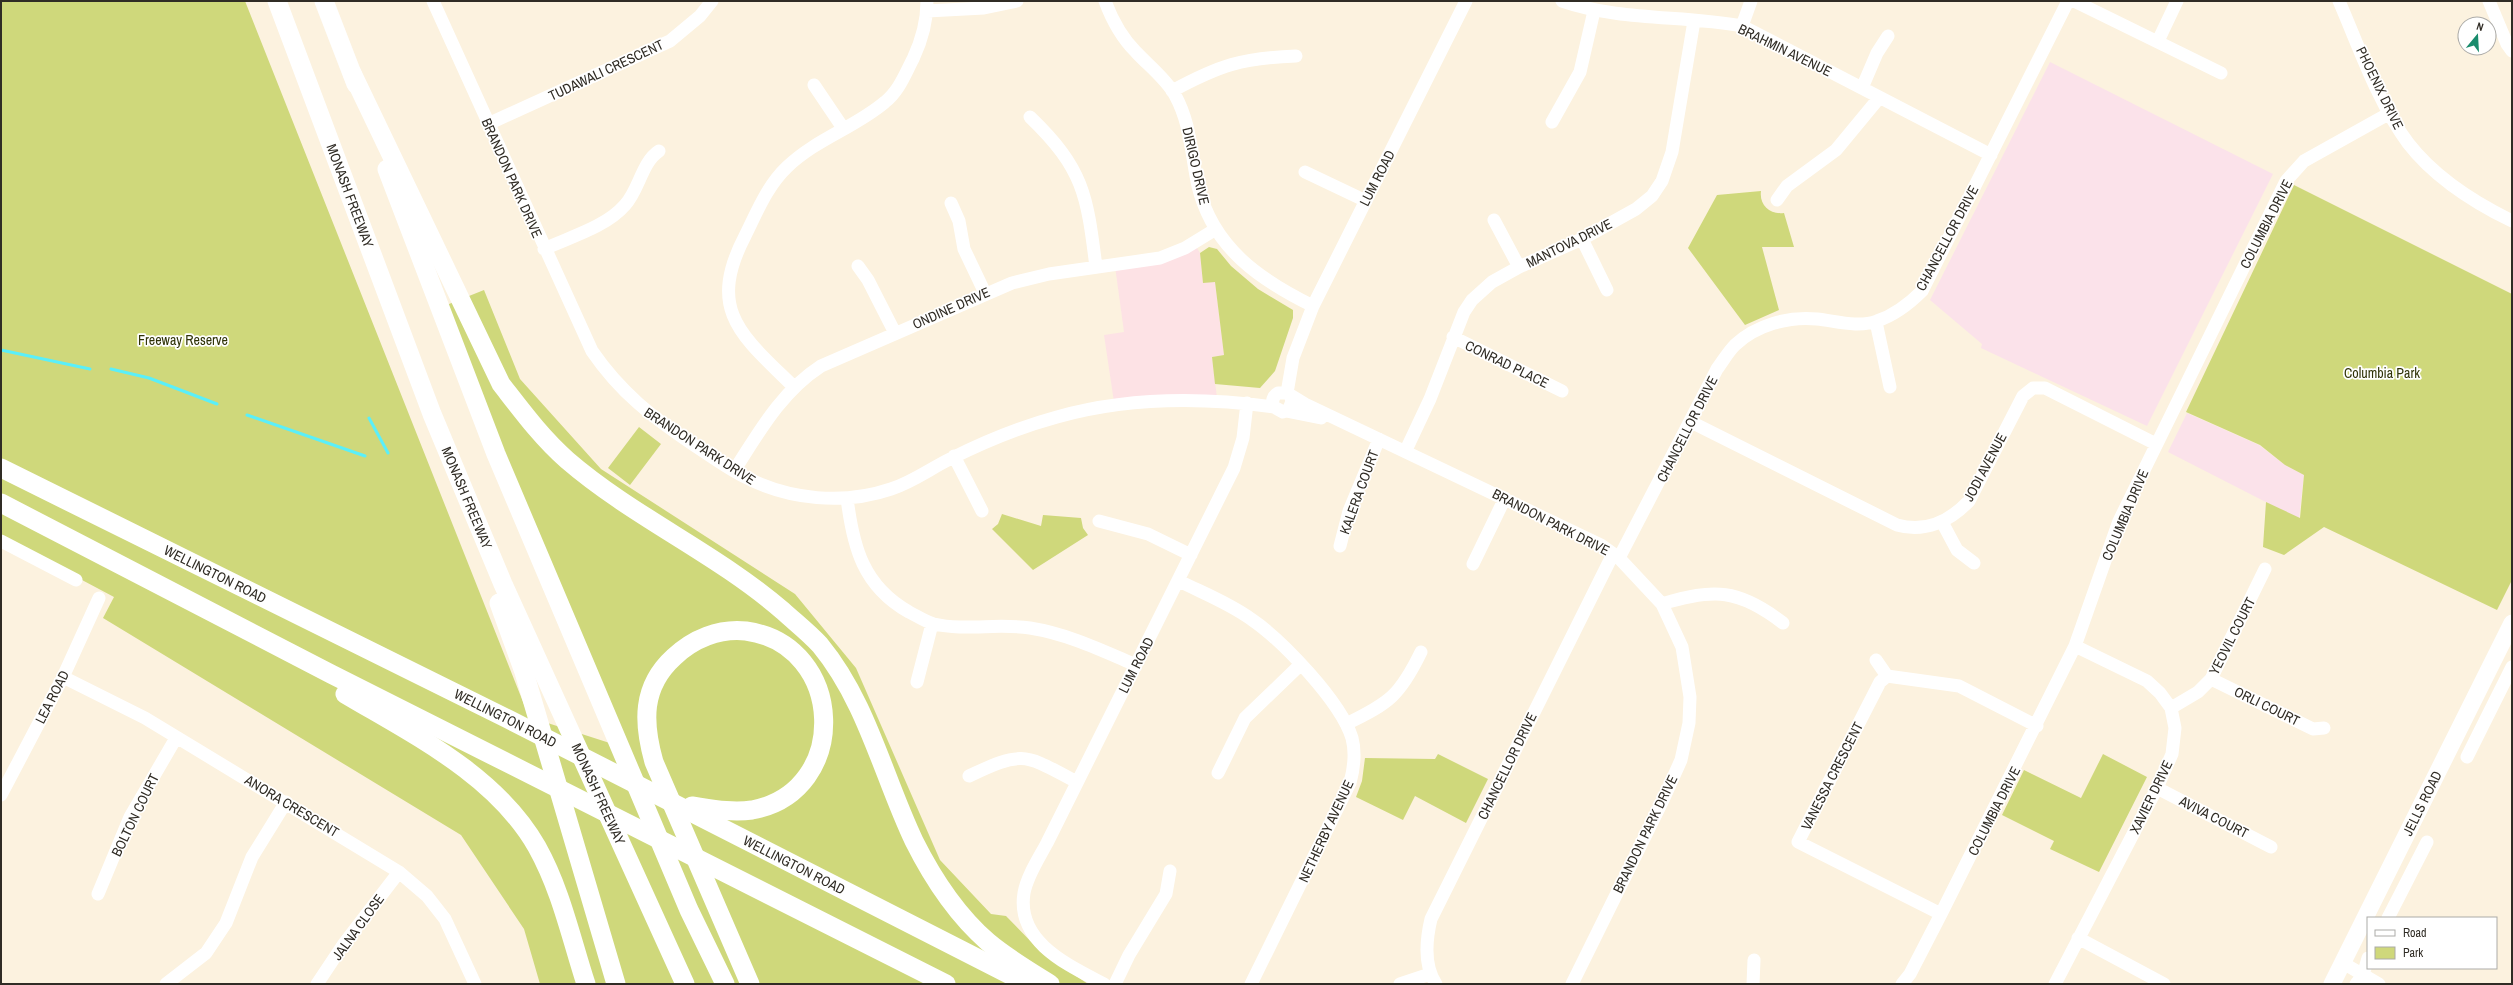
<svg xmlns="http://www.w3.org/2000/svg" width="2513" height="985" font-family="'Archivo Narrow',sans-serif">
<style>
.commercial{fill:#fde2e5}
.education{fill:#fbe2ea}
.green{fill:#cfd87b}
.lines{fill:none;stroke-linecap:round;stroke-linejoin:round}
.stream{stroke:#5aeff9;stroke-width:3}
.minor{stroke:#fff;stroke-width:13}
.major{stroke:#fff;stroke-width:17}
.highway{stroke:#fff;stroke-width:19}
.labels{text-anchor:middle;stroke-width:3.5;stroke-linejoin:round;paint-order:stroke}
.street-label{font-size:14px;fill:#302c25;stroke:#fff}
.park-label{font-size:14px;fill:#303308;stroke:#fff}
</style>
<rect width="100%" height="100%" fill="#fcf2df"/>
<path class="commercial" d="M1195 245 1200 253 1203 283 1215 281 1224 355 1212 357 1217 398 1114 402 1104 335 1124 332 1115 266Z"/>
<path class="education" d="M2050 62 2273 174 2147 426 1981 348 1982 344 1930 300Z
M2187 413 2259 445 2285 465 2304 475 2299 519 2168 452Z"/>
<path class="green" d="M1 1H245L529 717 619 746 439 308 484 290 520 379 601 469 795 594 856 668 940 860 991 914 1006 916 1042 953 1088 984H540L524 929 461 835 103 618 114 597 1 537Z
M2294 185 2512 294V580L2497 610 2324 527 2284 555 2263 547 2266 502 2300 518 2304 475 2285 465 2260 445 2186 412Z
M1761 191C1759 205 1770 215 1784 213L1794 247H1762L1779 310 1745 325 1688 248 1717 195Z
M1209 247 1217 249 1231 266 1258 289 1293 310V318L1275 371 1260 388 1215 384 1212 357 1224 355 1215 282 1203 283 1200 253Z
M639 427 661 444 630 485 608 468Z
M1002 514 1041 526 1043 515 1081 518 1083 528 1088 535 1033 570 992 529 998 524Z
M1438 754 1488 779 1466 823 1415 796 1403 820 1356 797 1362 781 1365 758 1435 759Z
M2103 754 2147 777 2099 872 2050 849 2054 841 2002 815 2024 770 2081 798Z"/>
<g class="lines">
<path class="stream" d="M1 350 90 369
M111 369 149 378 217 404
M247 415 365 456
M369 418 388 453"/>
<path class="minor" d="M433 1 592 351C620 392 653 418 694 445 711 456 727 468 745 477 789 500 844 505 891 489 913 482 931 468 952 458 986 441 1020 427 1057 417 1128 397 1201 397 1274 407
M1105 1C1112 20 1122 38 1136 52 1149 66 1166 79 1175 95 1191 124 1191 154 1198 186 1213 248 1260 280 1313 306
M1562 1C1620 21 1683 15 1742 26L1991 155
M2074 1 2221 73
M2339 1C2359 47 2378 103 2408 143 2435 178 2473 202 2512 221
M2489 1 2507 44 2512 51
M927 11 984 8 1017 1
M1742 26 1751 1
M2158 41 2177 1
M814 85 843 128
M1862 88 1877 53 1888 36
M1172 91C1220 65 1242 58 1296 56
M1030 117C1084 169 1087 195 1096 267
M1552 122 1580 72 1594 11
M488 124 670 41 700 16 712 1
M1305 172 1366 201
M1777 200 1787 186 1836 150 1879 98
M951 203 959 221 964 249 985 293
M1494 220 1519 267
M1582 239 1607 290
M544 249C570 237 606 227 625 205 639 190 642 162 659 151
M858 266 868 280 895 333
M1876 322 1890 387
M1453 337 1562 391
M794 387C742 336 706 311 745 236 757 212 767 186 787 167 816 139 856 127 885 102 899 91 905 74 913 59 922 40 927 22 927 1
M1287 393 1293 358 1313 306 1466 1
M1290 395 1292 401 1289 409 1283 412 1274 407C1271 401 1273 396 1278 393H1287L1305 404 1601 545 1619 558 1662 604 1682 647 1690 697 1689 723 1681 760 1663 800 1572 984
M1286 411 1321 418
M1691 422 1897 525C1925 533 1950 521 1969 501L2023 396 2033 388H2045L2156 444
M1406 450 1430 399 1464 312 1472 300 1492 282 1519 267 1582 239 1636 209 1652 196 1662 181 1672 152 1694 21
M954 456 982 511
M734 471C759 432 781 392 821 366L1012 283 1049 274 1160 258 1185 248 1216 229
M847 498C853 547 863 586 909 612 917 616 926 622 934 624 965 631 998 623 1030 628 1068 634 1101 650 1136 665
M1099 521 1148 534 1191 555
M1942 522 1957 550 1974 563
M1 541 76 580
M1340 546 1349 511 1379 439
M1619 558 1717 369C1723 361 1728 352 1735 345 1756 325 1789 316 1817 319 1836 321 1858 328 1877 321 1895 315 1909 304 1922 291L2068 1
M1473 564 1505 498
M1179 581C1203 593 1229 603 1251 619 1282 640 1341 702 1352 738 1356 753 1354 768 1350 783L1251 984
M1662 604C1714 588 1739 589 1783 623
M1876 660 1887 676
M63 677 145 718 399 872 427 896 445 919 475 984
M2211 679 2313 729 2324 728
M917 682 932 624
M2171 708 2198 692 2211 679 2265 569
M1346 724C1390 703 1400 695 1421 652
M2467 757 2512 667
M1218 773 1245 718 1300 665
M969 776C1024 750 1024 754 1077 782
M2157 788 2271 847
M1 795 63 677 99 598
M98 894 130 817 176 738
M1941 914 1798 842 1880 682 1887 676 1959 686 2037 726
M2388 918 2427 842
M2078 938 2164 984
M2343 963 2379 984
M166 984 206 953 226 923 252 857 286 802
M317 984 343 945 399 872
M1104 984C1068 965 1016 942 1024 893 1027 876 1039 858 1047 843L1234 468 1243 438 1247 403
M1115 984 1129 955 1166 894 1170 871
M1400 984 1430 974
M1436 984C1424 966 1426 940 1431 919L1613 554
M1753 984 1754 960
M1902 984 1910 974 1941 914 2075 646 2119 521 2286 181 2304 161 2390 113
M2055 984 2157 788 2172 754 2175 728 2171 708 2160 693 2147 681 2075 646
M2356 984 2363 975 2368 958"/>
<path class="major" id="s1" d="M2332 984 2512 623"/>
<g class="highway">
<path id="s2" d="M277 1 432 414 503 584 685 984"/>
<path d="M324 1 356 84"/>
<path d="M352 73 501 384C522 411 541 437 567 460 633 517 716 553 783 611 795 622 809 633 820 645 867 702 883 776 914 841 932 877 957 915 988 942 1007 958 1029 971 1050 984"/>
<path d="M387 169 496 454 689 910 725 984"/>
<path id="s3" d="M1 468 508 719 1028 984"/>
<path d="M1 503 331 674 946 984"/>
<path d="M499 603 524 672 616 984"/>
<path d="M345 694C414 735 496 775 537 847 561 890 571 938 586 984"/>
<path d="M692 806C712 809 732 813 752 810 851 792 846 645 746 631 719 628 693 639 674 657 641 687 643 723 654 762L750 984"/>
</g>
</g>
<g class="labels">
<g class="street-label">
<text transform="translate(1785 50) rotate(26)" y="5">BRAHMIN AVENUE</text>
<text transform="translate(606 70) rotate(-25)" y="5">TUDAWALI CRESCENT</text>
<text transform="translate(2380 88) rotate(64)" y="5">PHOENIX DRIVE</text>
<text transform="translate(1196 166) rotate(77)" y="5">DIRIGO DRIVE</text>
<text transform="translate(512 178) rotate(66)" y="5">BRANDON PARK DRIVE</text>
<text transform="translate(1377 178) rotate(-63)" y="5">LUM ROAD</text>
<text dy="5" stroke="none"><textPath href="#s2" startOffset="208">MONASH FREEWAY</textPath></text>
<text transform="translate(2266 224) rotate(-63)" y="5">COLUMBIA DRIVE</text>
<text transform="translate(1947 238) rotate(-62)" y="5">CHANCELLOR DRIVE</text>
<text transform="translate(1569 243) rotate(-26)" y="5">MANTOVA DRIVE</text>
<text transform="translate(951 308) rotate(-24)" y="5">ONDINE DRIVE</text>
<text transform="translate(1507 364) rotate(26)" y="5">CONRAD PLACE</text>
<text transform="translate(1687 429) rotate(-63)" y="5">CHANCELLOR DRIVE</text>
<text transform="translate(700 446) rotate(33)" y="5">BRANDON PARK DRIVE</text>
<text transform="translate(1985 467) rotate(-62)" y="5">JODI AVENUE</text>
<text transform="translate(1359 492) rotate(-70)" y="5">KALERA COURT</text>
<text dy="5" stroke="none"><textPath href="#s2" startOffset="532">MONASH FREEWAY</textPath></text>
<text transform="translate(2125 515) rotate(-67)" y="5">COLUMBIA DRIVE</text>
<text transform="translate(1551 522) rotate(27)" y="5">BRANDON PARK DRIVE</text>
<text dy="5" stroke="none"><textPath href="#s3" startOffset="239">WELLINGTON ROAD</textPath></text>
<text transform="translate(2232 636) rotate(-63)" y="5">YEOVIL COURT</text>
<text transform="translate(1136 665) rotate(-63)" y="5">LUM ROAD</text>
<text transform="translate(52 697) rotate(-63)" y="5">LEA ROAD</text>
<text transform="translate(2267 706) rotate(26)" y="5">ORLI COURT</text>
<text dy="5" stroke="none"><textPath href="#s3" startOffset="563">WELLINGTON ROAD</textPath></text>
<text transform="translate(1507 766) rotate(-64)" y="5">CHANCELLOR DRIVE</text>
<text transform="translate(1832 776) rotate(-63)" y="5">VANESSA CRESCENT</text>
<text dy="5" stroke="none"><textPath href="#s2" startOffset="856">MONASH FREEWAY</textPath></text>
<text transform="translate(2151 797) rotate(-64)" y="5">XAVIER DRIVE</text>
<text dy="5" stroke="none"><textPath href="#s1" startOffset="202">JELLS ROAD</textPath></text>
<text transform="translate(292 806) rotate(31)" y="5">ANORA CRESCENT</text>
<text transform="translate(1994 811) rotate(-63)" y="5">COLUMBIA DRIVE</text>
<text transform="translate(135 815) rotate(-64)" y="5">BOLTON COURT</text>
<text transform="translate(2214 817) rotate(27)" y="5">AVIVA COURT</text>
<text transform="translate(1326 831) rotate(-65)" y="5">NETHERBY AVENUE</text>
<text transform="translate(1645 834) rotate(-64)" y="5">BRANDON PARK DRIVE</text>
<text dy="5" stroke="none"><textPath href="#s3" startOffset="887">WELLINGTON ROAD</textPath></text>
<text transform="translate(358 927) rotate(-54)" y="5">JALNA CLOSE</text>
</g>
<g class="park-label">
<text x="183" y="345">Freeway Reserve</text>
<text x="2382" y="378">Columbia Park</text>
</g>
</g>
<rect width="2513" height="985" fill="none" stroke="#302c25" stroke-width="4"/>
<rect x="2367" y="917" width="130" height="52" fill="#ffffff" stroke="#acaba8"/>
<rect x="2375" y="930" width="20" height="6" fill="#ffffff" stroke="#acaba8"/>
<text x="2403" y="937" font-size="12" fill="#302c25">Road</text>
<rect x="2375" y="947" width="20" height="12" fill="#cfd87b" stroke="#acaba8"/>
<text x="2403" y="957" font-size="12" fill="#302c25">Park</text>
<g transform="translate(2477 36) rotate(18)"><circle r="19" fill="#ffffff" stroke="#acaba8"/>
<path d="M0-3L7 15L0 10L-7 15Z" fill="#1a8c6d"/>
<text y="-6" font-size="11" font-weight="bold" text-anchor="middle" fill="#302c25">N</text>
</g>
</svg>
